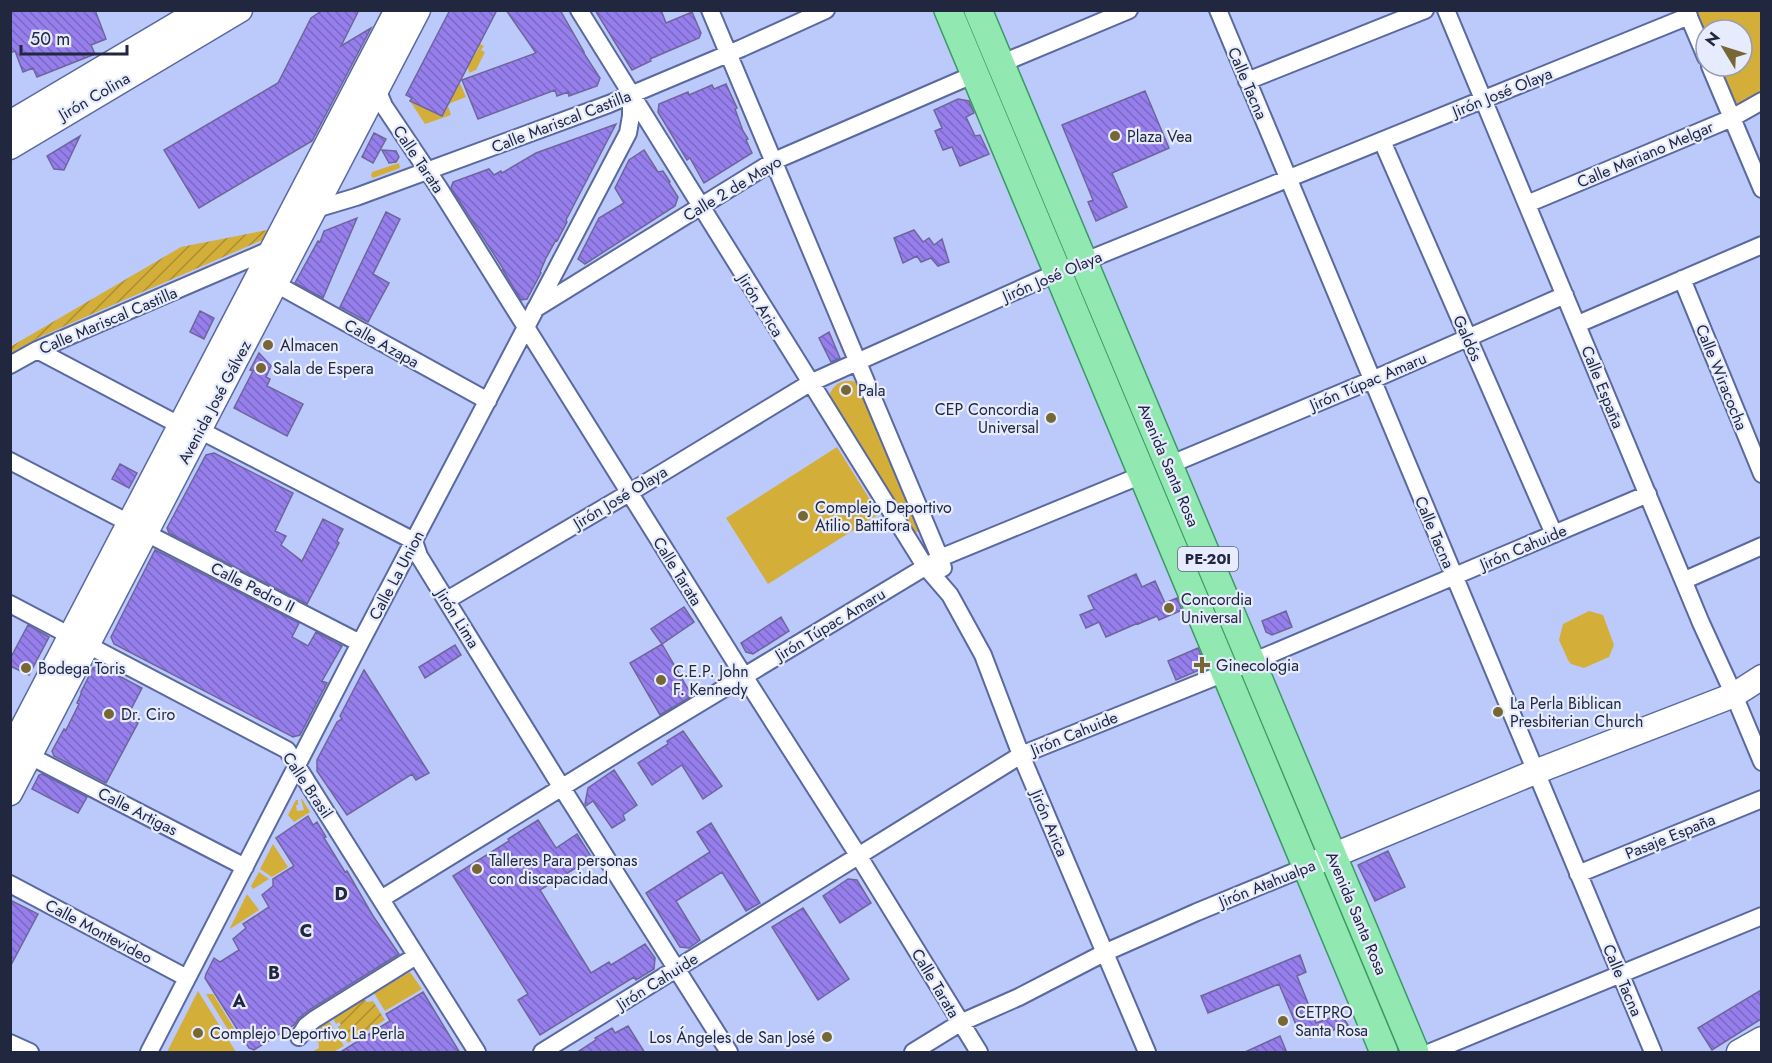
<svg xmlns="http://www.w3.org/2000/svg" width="1772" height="1063" font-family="Jost,sans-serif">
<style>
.green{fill:#d3af39}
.garden{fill:url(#garden-furrows)}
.building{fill:url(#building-back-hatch);stroke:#6f659d;stroke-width:1.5}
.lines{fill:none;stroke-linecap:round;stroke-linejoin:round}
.street-casing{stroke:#5a699f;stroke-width:20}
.secondary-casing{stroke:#5a699f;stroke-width:27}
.primary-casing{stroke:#3a9a66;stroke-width:30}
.street{stroke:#fff;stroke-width:16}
.secondary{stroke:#fff;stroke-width:24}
.primary{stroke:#91e8b0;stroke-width:27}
.poi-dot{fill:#776734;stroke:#e6ecfe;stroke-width:2}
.labels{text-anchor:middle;stroke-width:4.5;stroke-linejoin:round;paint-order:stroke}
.shield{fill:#e6ecfe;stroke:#5c6278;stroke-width:1.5}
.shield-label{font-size:15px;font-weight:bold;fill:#21273e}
.street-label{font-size:16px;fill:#21273e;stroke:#e6ecfe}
.poi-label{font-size:16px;fill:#21273e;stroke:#e6ecfe;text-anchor:start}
.neighbourhood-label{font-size:18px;font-weight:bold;fill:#21273e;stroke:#e6ecfe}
</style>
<defs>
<pattern id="garden-furrows" width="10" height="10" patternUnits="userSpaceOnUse" patternTransform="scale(1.5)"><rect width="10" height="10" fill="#d3af39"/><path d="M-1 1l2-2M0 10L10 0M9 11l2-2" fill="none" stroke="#ab8e31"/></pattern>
<pattern id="building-back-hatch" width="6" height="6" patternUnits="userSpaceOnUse" patternTransform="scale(1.5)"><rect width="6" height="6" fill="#967fec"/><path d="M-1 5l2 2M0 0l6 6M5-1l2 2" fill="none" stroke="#7a68c1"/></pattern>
</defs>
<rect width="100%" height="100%" fill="#bbcafa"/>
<path class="green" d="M1696 11H1761V93L1737 107 1720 66H1742V30H1706V34Z
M474 41 484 46 481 50 485 52 476 70 469 73 468 66 479 48 473 44Z
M460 83 466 97 448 104Z
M410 101 434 103 431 111 436 114 437 112 443 115 448 106 451 115 425 124Z
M399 163 400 168 373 178 371 176 372 172Z
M846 381H853L860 385 921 529 914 534 829 396C832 388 837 382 846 381Z
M837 447 879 514 768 584 726 518Z
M1589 611 1603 615 1614 645 1609 657 1584 668 1571 664 1568 660 1559 640 1563 624Z
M301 799H302L310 812 294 822 288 815 296 800H298V805H296L297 811 304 810Z
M273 844 288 867 272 877 260 869Z
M259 872 269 879 253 889 251 886Z
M247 894 259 910 230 929V928Z
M410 972 422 989 385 1011 374 993Z
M198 991 236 1052H167Z
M206 994H213L238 1035 235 1041Z
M329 1021 344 1046 333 1052H311L319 1048 317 1029Z"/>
<path class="garden" d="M267 230 271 233 267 238 92 314 38 338 11 353 10 347 181 247Z
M364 999 367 1002 373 1001 385 1020 348 1043 338 1027 341 1025 339 1022 336 1024 333 1018Z"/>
<path class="building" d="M10 10H95L106 39 91 45 95 54 37 77 33 68 23 72 15 51 10 53Z
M323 10H359L341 46 371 28 312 141 199 208 164 150 278 83 311 18Z
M450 10H497L442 116 410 101 412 98 406 95Z
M506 10H560L584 52H583L600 78 597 86 569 96 568 92 557 96 555 90 478 119 462 80 536 53Z
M595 10H661L666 23 692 12 701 33 699 38 650 59 651 61 632 70Z
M726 84 737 108 735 109 743 131 748 139 746 140 752 153 704 183 690 158 687 160 658 112 659 104 688 92 689 95 712 85 714 89Z
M1145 91 1169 148 1112 173 1127 207 1096 221 1088 202 1093 200 1062 125Z
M958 99 969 101 974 113 966 117 975 136 980 135 989 154 960 166 952 147 943 150 935 131 942 128 934 110Z
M616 124 566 220 567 222 557 241 556 240 546 258 540 272 541 273 527 299 521 300 503 270H504L451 188 453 182 489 169 494 175 501 171 502 173 536 153Z
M374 133 386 139 373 163 362 157Z
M80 136 64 170 54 169 47 156Z
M382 150 396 151 399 157 396 162 389 163Z
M644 150 658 172 663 171 670 182 669 183 678 197 675 206 585 264 578 259 599 218 624 203 615 188 629 160Z
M386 212 400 219 373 274 389 283 368 322 340 307Z
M357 218 323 298 295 283 318 241 320 242 324 231Z
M914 230 923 242 929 238 934 245 942 239 949 262 938 266 931 258 921 262 917 256 903 263 894 238Z
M200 311 214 318 204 339 190 332Z
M829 332 840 358 831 362 819 338Z
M259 353 271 366 266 377 270 379 267 386 303 404 287 436 234 408 253 371 250 370Z
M214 453 293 493 275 531 286 536 281 545 302 561 323 519 343 529 337 541 339 543 307 604 169 533 167 528 206 455Z
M120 464 137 473 129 488 112 479Z
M155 550 299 623 292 637 308 646 316 632 342 646 322 681 327 683 300 735 293 737 114 644 111 637Z
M1136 574 1142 587 1155 581 1165 603 1177 598 1182 610 1159 620 1157 616 1138 624V623L1106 637 1099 622 1086 628 1080 615 1094 609 1088 596Z
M684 607 694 622 662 644 651 629Z
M1286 611 1292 627 1272 635 1266 632 1262 621Z
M781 617 789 631 753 654 746 652 741 643Z
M28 625 49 637 29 675 10 666V659Z
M662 644 692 696 660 715 630 663Z
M455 645 461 655 425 678 419 667Z
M1198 648 1205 664 1204 668 1176 680 1168 661Z
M100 666 142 688 127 717 138 723 106 783 54 756 52 751 64 729 66 730 79 704 77 703 81 694V692L93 668Z
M364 670 429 773 416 780 412 774 347 815 317 771V760L337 722 342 719 340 716Z
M683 731 722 786 703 799 682 765 652 785 638 763 668 744 667 741Z
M614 770 637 805 623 815 625 820 612 828 593 801 586 806 585 804 588 788Z
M42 774 87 797 78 813 32 789 39 775Z
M308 816 313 825 317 822 326 837 324 838 345 872 347 871 373 916 399 954 309 1010 299 1018 294 1025 254 1050 249 1048 205 978 206 974 214 958 220 962 239 950 233 939 246 928 243 924 269 907 262 895 273 886V879L294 866 276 838Z
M538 820 556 848 577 834 592 858 540 890 591 973 609 962 611 965 645 944 655 958 654 969 636 980 634 977 540 1035 518 1000 528 994 453 876 509 841 508 839Z
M711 823 760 903 746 911 722 872 676 901 700 940 689 948 680 947 646 893 710 852 697 832Z
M1388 851 1405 887 1375 901 1358 865Z
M848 879 857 880 871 903 840 923 823 896Z
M10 900 38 914 10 967Z
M803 908 849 979 818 1000 772 927Z
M1300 955 1306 972 1297 976 1316 1023 1341 1014 1348 1025 1310 1038 1305 1024 1297 1027 1279 984 1208 1013 1201 996Z
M1761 990V1019L1712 1050 1698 1028Z
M423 992 460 1053H339L390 1021 386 1014Z
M628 1026 645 1053H576L596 1040 595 1038 612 1028 615 1033Z
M1280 1036 1287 1053H1243Z"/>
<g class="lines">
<defs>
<path id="street" d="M579 10 925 566 950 595 983 655 1021 755 1147 1052
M710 10 940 558 943 568
M1218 10 1653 1052
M1446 10 1701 623 1734 695 1762 762
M1686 10 1706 57
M1000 64 1129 10
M1710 66 1762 189
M1247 81 1425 10
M377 89 384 106 439 188 744 676 858 855 979 1052
M1382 141 1554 534
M1527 204 1732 118 1762 101
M309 211 356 197 609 104 742 48 826 10
M1682 279 1762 474
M276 284 488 401
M535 309 774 161 975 74
M1578 324 1762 245
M37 350 181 426 199 430 211 436 414 541 419 556 562 788 729 1052
M10 365 37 350 272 249
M10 461 129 523
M1169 465 1372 380 1565 295
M146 533 360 643
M1685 580 1762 546
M447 600 629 493 810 383 1058 272 1689 16
M10 604 287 750 477 1052
M30 756 245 867
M1578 874 1762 799
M10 884 187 978
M381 899 637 741 940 558 1142 475
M299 1037 306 1026 315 1019 416 956
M10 1043 30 1052
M149 1052 357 649 628 133 631 116V95
M542 1052 1021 755 1252 662 1648 494
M913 1052 960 1023 1019 997 1104 953 1197 912 1306 867
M1431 1052 1762 916"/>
<path id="secondary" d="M10 123 201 10
M10 147 240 10
M10 752 397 10
M10 793 418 10
M1315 863 1535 772 1734 695 1762 677
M1739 1052 1762 1039"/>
<path id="primary" d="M948 10 1384 1052
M978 10 1415 1052"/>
</defs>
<use href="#street" class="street-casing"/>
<use href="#secondary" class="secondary-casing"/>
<use href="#primary" class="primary-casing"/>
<use href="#street" class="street"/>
<use href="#secondary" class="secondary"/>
<use href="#primary" class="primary"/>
</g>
<g class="poi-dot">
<circle cx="1115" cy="136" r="6"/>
<circle cx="268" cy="345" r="6"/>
<circle cx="261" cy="368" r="6"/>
<circle cx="846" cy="390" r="6"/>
<circle cx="1051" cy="418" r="6"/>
<circle cx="803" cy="516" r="6"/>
<circle cx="1169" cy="608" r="6"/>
<path d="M1199 656h6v6h6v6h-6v6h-6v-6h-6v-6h6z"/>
<circle cx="26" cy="668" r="6"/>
<circle cx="661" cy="680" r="6"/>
<circle cx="1498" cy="712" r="6"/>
<circle cx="109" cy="714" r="6"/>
<circle cx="477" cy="869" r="6"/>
<circle cx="1283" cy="1021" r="6"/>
<circle cx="198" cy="1033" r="6"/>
<circle cx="827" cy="1037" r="6"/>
</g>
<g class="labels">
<rect class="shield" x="1178" y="547" width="60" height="24" rx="4.5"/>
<g class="shield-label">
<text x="1208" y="564">PE-20I</text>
</g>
<g class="street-label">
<text transform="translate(1248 83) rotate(67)" y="6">Calle Tacna</text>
<text transform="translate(1502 92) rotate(-22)" y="6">Jirón José Olaya</text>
<text transform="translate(94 96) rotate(-30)" y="6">Jirón Colina</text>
<text transform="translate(561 121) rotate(-21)" y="6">Calle Mariscal Castilla</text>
<text transform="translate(1645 154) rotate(-23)" y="6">Calle Mariano Melgar</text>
<text transform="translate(419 159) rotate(56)" y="6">Calle Tarata</text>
<text transform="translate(732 188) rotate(-31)" y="6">Calle 2 de Mayo</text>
<text transform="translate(1052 276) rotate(-23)" y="6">Jirón José Olaya</text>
<text transform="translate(761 305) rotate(58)" y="6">Jirón Arica</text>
<text transform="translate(108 320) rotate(-23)" y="6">Calle Mariscal Castilla</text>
<text transform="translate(1468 338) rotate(66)" y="6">Galdós</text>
<text transform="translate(382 343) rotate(29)" y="6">Calle Azapa</text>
<text transform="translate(1722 377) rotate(68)" y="6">Calle Wiracocha</text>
<text transform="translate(1368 381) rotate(-23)" y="6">Jirón Túpac Amaru</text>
<text transform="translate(1603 387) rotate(68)" y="6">Calle España</text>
<text transform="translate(214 402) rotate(-62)" y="6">Avenida José Gálvez</text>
<text transform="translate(1169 465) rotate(67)" y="6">Avenida Santa Rosa</text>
<text transform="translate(620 497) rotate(-31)" y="6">Jirón José Olaya</text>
<text transform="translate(1435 532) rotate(67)" y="6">Calle Tacna</text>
<text transform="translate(1523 547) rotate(-23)" y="6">Jirón Cahuide</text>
<text transform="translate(678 571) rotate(58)" y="6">Calle Tarata</text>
<text transform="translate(396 575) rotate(-62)" y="6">Calle La Union</text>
<text transform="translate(253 587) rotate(27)" y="6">Calle Pedro II</text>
<text transform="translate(458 618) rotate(58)" y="6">Jirón Lima</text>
<text transform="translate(830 624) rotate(-31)" y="6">Jirón Túpac Amaru</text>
<text transform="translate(1074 733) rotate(-22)" y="6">Jirón Cahuide</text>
<text transform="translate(308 785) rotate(56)" y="6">Calle Brasil</text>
<text transform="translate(138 811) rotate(27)" y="6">Calle Artigas</text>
<text transform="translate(1050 823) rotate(67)" y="6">Jirón Arica</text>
<text transform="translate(1670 836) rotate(-22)" y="6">Pasaje España</text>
<text transform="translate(1267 883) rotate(-22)" y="6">Jirón Atahualpa</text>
<text transform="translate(1357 913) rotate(67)" y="6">Avenida Santa Rosa</text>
<text transform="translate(99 931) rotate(28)" y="6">Calle Montevideo</text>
<text transform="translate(1623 980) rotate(67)" y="6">Calle Tacna</text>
<text transform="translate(657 981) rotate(-32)" y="6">Jirón Cahuide</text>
<text transform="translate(936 983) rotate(59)" y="6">Calle Tarata</text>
</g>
<g class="poi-label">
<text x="1127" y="142">Plaza Vea</text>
<text x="280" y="351">Almacen</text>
<text x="273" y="374">Sala de Espera</text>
<text x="858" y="396">Pala</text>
<text x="1039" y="415" text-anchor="end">CEP Concordia<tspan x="1039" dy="18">Universal</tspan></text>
<text x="815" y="513">Complejo Deportivo<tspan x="815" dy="18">Atilio Battifora</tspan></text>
<text x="1181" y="605">Concordia<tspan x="1181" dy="18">Universal</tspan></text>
<text x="1216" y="671">Ginecologia</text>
<text x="38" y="674">Bodega Toris</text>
<text x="673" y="677">C.E.P. John<tspan x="673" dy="18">F. Kennedy</tspan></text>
<text x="1510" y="709">La Perla Biblican<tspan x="1510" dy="18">Presbiterian Church</tspan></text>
<text x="121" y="720">Dr. Ciro</text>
<text x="489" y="866">Talleres Para personas<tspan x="489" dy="18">con discapacidad</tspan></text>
<text x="1295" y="1018">CETPRO<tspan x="1295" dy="18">Santa Rosa</tspan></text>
<text x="210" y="1039">Complejo Deportivo La Perla</text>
<text x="815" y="1043" text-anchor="end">Los Ángeles de San José</text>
</g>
<g class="neighbourhood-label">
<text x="341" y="900">D</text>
<text x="306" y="937">C</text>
<text x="274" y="979">B</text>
<text x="239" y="1007">A</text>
</g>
</g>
<rect width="1772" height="1063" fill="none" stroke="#21273e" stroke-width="24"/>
<g transform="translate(1724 48) rotate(308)"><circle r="28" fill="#e6ecfe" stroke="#979db1" stroke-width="1.5"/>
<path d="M0-4.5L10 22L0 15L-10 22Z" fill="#776734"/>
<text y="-9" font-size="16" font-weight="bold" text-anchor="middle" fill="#21273e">N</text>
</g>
<path d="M21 45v9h106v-9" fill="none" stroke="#21273e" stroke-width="3"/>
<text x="30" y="45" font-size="18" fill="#21273e" stroke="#e6ecfe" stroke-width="4.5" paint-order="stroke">50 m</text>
</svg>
